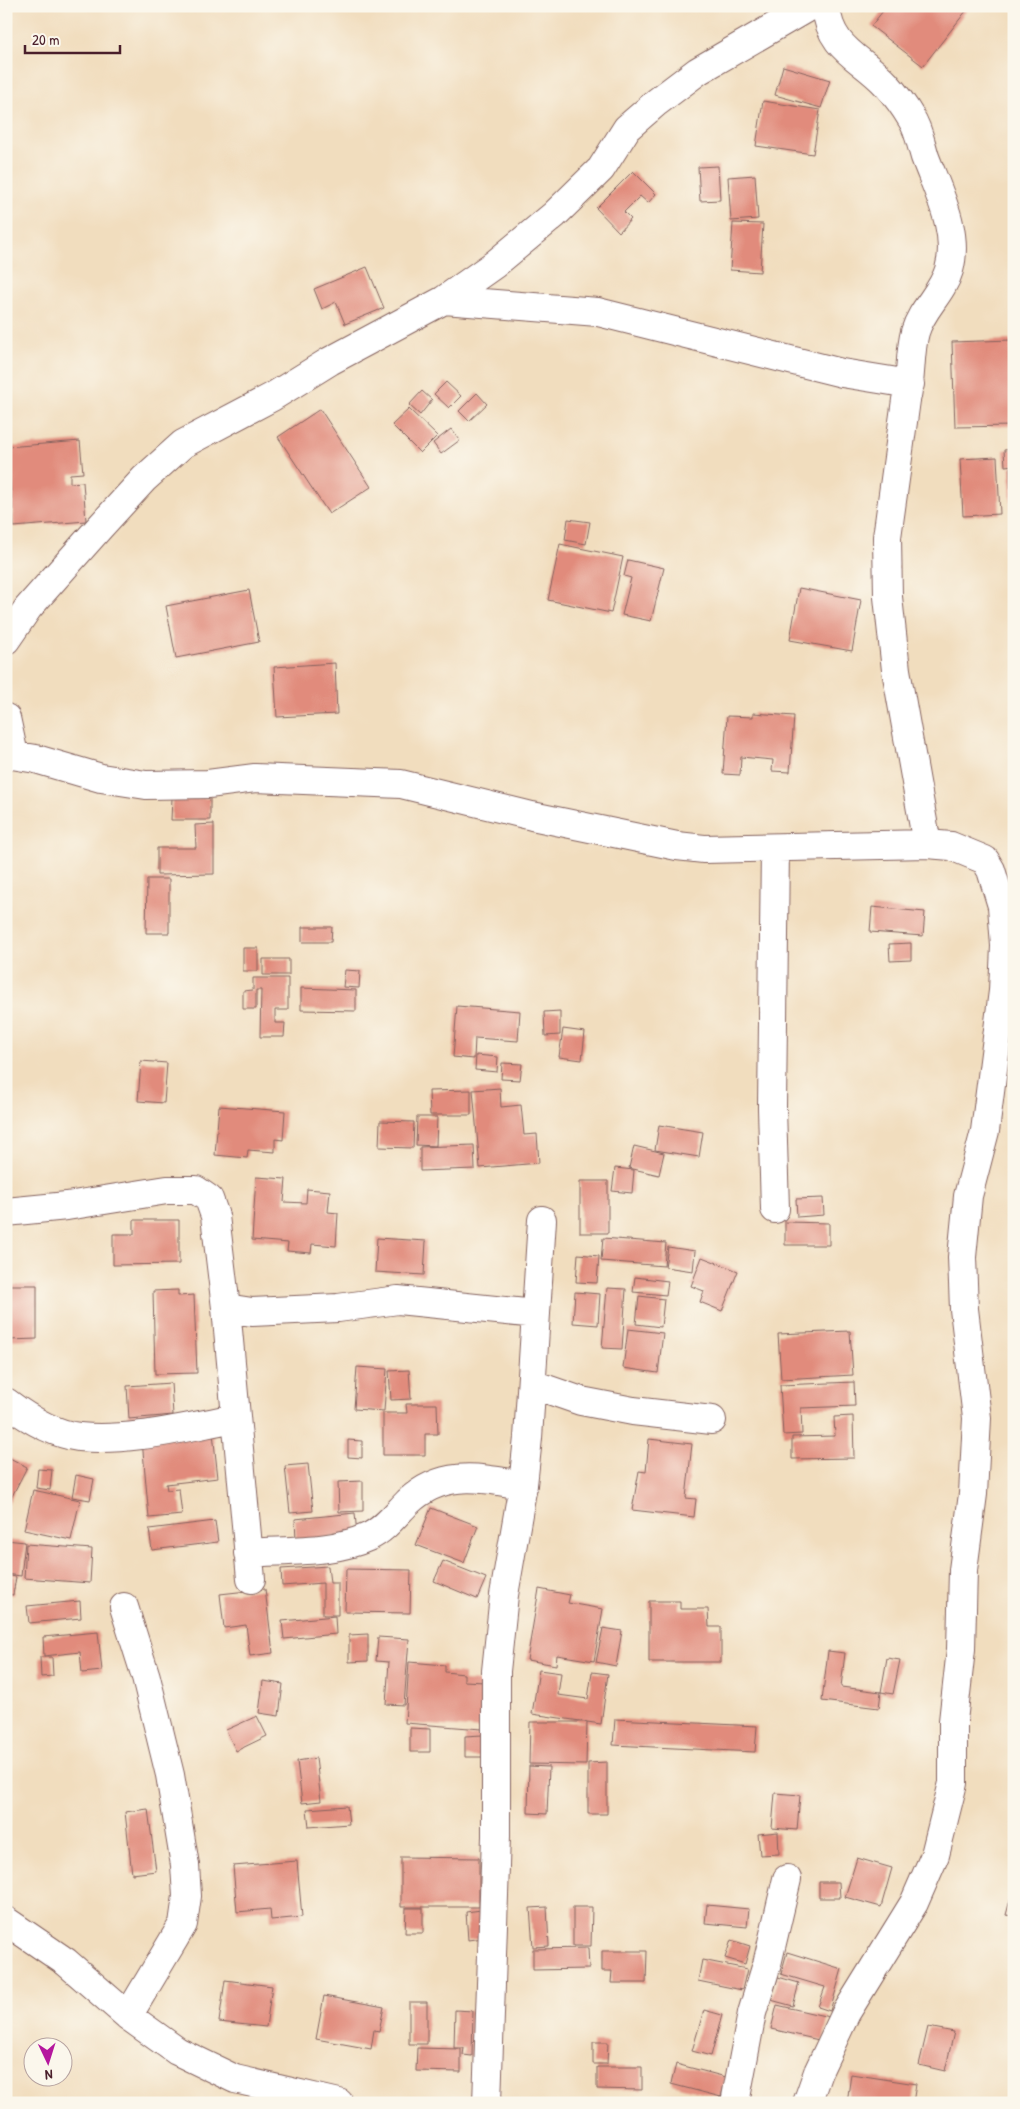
<svg xmlns="http://www.w3.org/2000/svg" width="1020" height="2109" font-family="'Patrick Hand',sans-serif">
<style>
.building{fill:#e18b7c}
.lines{fill:none;stroke-linecap:round;stroke-linejoin:round}
.street-casing{stroke:#84625e;stroke-width:30}
.street{stroke:#fff;stroke-width:28}
</style>
<rect width="100%" height="100%" fill="#fbf7ec"/>
<filter id="ink" filterUnits="userSpaceOnUse"><feTurbulence type="fractalNoise" baseFrequency=".02" numOctaves="2"/><feDisplacementMap in="SourceGraphic" scale="10" xChannelSelector="R" yChannelSelector="G"/><feConvolveMatrix kernelMatrix="1 2 1 2 8 2 1 2 1" color-interpolation-filters="sRGB"/></filter>
<filter id="wash" filterUnits="userSpaceOnUse"><feTurbulence type="fractalNoise" baseFrequency=".0096" numOctaves="4" result="noise"/><feDisplacementMap in="SourceGraphic" scale="20" xChannelSelector="R" yChannelSelector="G"/><feGaussianBlur stdDeviation="1.12" result="paint"/><feColorMatrix in="noise" values="0 0 0 0 0 0 0 0 0 0 0 0 0 0 0 0 0 1.4 0 .05"/><feComposite in="paint" operator="in"/></filter>
<g filter="url(#wash)">
<rect width="100%" height="100%" fill="#f1ddbe"/>
<g id="blocks">
<path class="building" d="M887 6H970L923 66 871 26Z
M783 66 830 80 821 108 775 95Z
M763 101 820 110 813 154 756 146Z
M718 166 720 200 700 201 698 167Z
M633 171 656 194 648 203 640 196 624 212 631 219 619 232 596 208Z
M755 175 758 219 731 221 728 177Z
M733 223 763 224 760 272 730 270Z
M367 267 384 308 345 324 336 302 322 309 314 289Z
M1011 340 1013 426 955 427 952 342Z
M446 382 461 396 449 408 434 394Z
M422 391 432 400 420 415 409 405Z
M477 393 487 404 469 421 459 411Z
M320 409 371 487 329 514 278 437Z
M409 409 437 436 420 453 392 425Z
M451 429 460 440 441 454 433 443Z
M80 441 83 473 70 474V483L83 482 86 521 14 527 7 447Z
M1014 449V465L1005 466 1004 450Z
M997 457 1000 514 963 516 960 459Z
M1010 467H1014V514H1011Z
M568 519 590 522 586 544 565 540Z
M560 544 623 557 611 613 548 600Z
M628 560 664 568 651 621 622 615 631 578 624 576Z
M799 588 861 600 852 651 790 640Z
M249 590 259 642 176 658 166 606Z
M335 663 337 714 277 717 274 667Z
M753 713 794 716 790 772 772 771 773 760 741 757 740 775 723 774 727 716 753 717Z
M172 798H210V820H171Z
M214 824V874L157 875V848H196L195 825Z
M147 879H169V933H146Z
M872 907 925 912 923 936 870 932Z
M302 927H332L331 942H302Z
M911 943V960L890 961 889 944Z
M243 948H258V971H243Z
M263 959H289V975H263Z
M345 970 360 971 359 988 343 987Z
M253 978H288V1010H275V1023H285L284 1037H260L261 990H256V1009H243V991L253 990Z
M301 988 356 990V1011L301 1010Z
M457 1006 520 1011 518 1041 475 1038 474 1059 453 1057Z
M560 1011V1035L545 1036 544 1012Z
M563 1029 585 1032 582 1060 559 1057Z
M476 1055 498 1057 497 1072 475 1070Z
M141 1061 167 1063 164 1103 138 1101Z
M502 1063 522 1064 520 1080 501 1079Z
M500 1088 501 1107 521 1105 524 1135 537 1134 539 1163 480 1168 473 1090Z
M471 1090V1115H430L429 1091Z
M219 1106 285 1111 283 1140 275 1139V1152L248 1150 247 1158 215 1155Z
M417 1117H437L436 1146 416 1145Z
M380 1121 414 1122 413 1148 379 1147Z
M659 1125 703 1132 699 1157 655 1150Z
M474 1145 475 1169 420 1171V1147Z
M634 1146 664 1153 659 1175 629 1168Z
M615 1168 634 1170 632 1193 612 1191Z
M256 1177 286 1179 284 1202 306 1203 307 1189 330 1191 328 1212 338 1213 336 1246 312 1244 311 1253 287 1251 288 1243 252 1240Z
M580 1181H608V1233H580Z
M823 1198 824 1215 797 1217 796 1199Z
M134 1220H179V1264L113 1265V1234H134Z
M785 1222 829 1223V1245H785Z
M377 1238 426 1241 424 1275 375 1272Z
M603 1238 666 1243 664 1266 601 1261Z
M668 1247 695 1251 693 1271 665 1267Z
M578 1254 599 1256 597 1283 576 1282Z
M702 1257 738 1271 722 1311 700 1302 704 1291 691 1286Z
M635 1277 668 1281 666 1295 633 1292Z
M8 1285H37V1339L9 1340Z
M607 1288 626 1289 622 1349 602 1348Z
M178 1290V1296L194 1295 197 1373 155 1374 153 1291Z
M575 1292 600 1294 598 1325 573 1323Z
M639 1296 664 1299 661 1327 636 1324Z
M628 1329 663 1333 658 1373 623 1368Z
M850 1331 853 1375 781 1379 778 1334Z
M357 1367 387 1369 384 1411 354 1409Z
M409 1370 411 1399 391 1400 389 1371Z
M854 1382 855 1406 801 1408 802 1434 783 1435 780 1385Z
M171 1383 173 1415 129 1419 127 1386Z
M406 1404H437L438 1434H425V1455H383V1413H407Z
M853 1416 854 1458 792 1459V1437L835 1436 834 1417Z
M213 1433 218 1478 166 1484 167 1490 179 1489 182 1515 149 1518 142 1440Z
M649 1439 692 1444 686 1498 696 1499 694 1517 632 1510 639 1471 646 1472Z
M348 1440 362 1441V1458L348 1457Z
M6 1456 27 1467 6 1508Z
M308 1464 313 1511 290 1513 285 1466Z
M38 1469 52 1470 50 1490 36 1488Z
M76 1475 94 1479 90 1500 72 1497Z
M363 1481V1511L339 1512 338 1482Z
M33 1490 80 1500 71 1540 24 1530Z
M431 1508 478 1526 464 1563 416 1545Z
M355 1513 357 1535 296 1540 295 1519Z
M215 1521 218 1542 152 1550 149 1529Z
M6 1540 25 1542 21 1576 6 1574Z
M26 1544 92 1549 90 1583 24 1578Z
M443 1561 486 1578 477 1599 434 1581Z
M328 1566 330 1583H338V1615H323V1583L282 1586 281 1569Z
M346 1569 411 1570 410 1613 345 1612Z
M6 1575 16 1577 13 1595 6 1594Z
M265 1589 273 1653 250 1656 246 1625 224 1628 220 1594Z
M539 1589 570 1595 568 1603 603 1609 594 1661 557 1655 556 1665 527 1660Z
M80 1601 81 1618 29 1623 27 1606Z
M649 1601H680V1609H708L709 1627H721V1662H649Z
M335 1616 336 1634 284 1639 282 1621Z
M603 1628 622 1631 616 1666 596 1662Z
M98 1632 102 1671 82 1673 80 1652 44 1656 43 1637Z
M368 1634V1661L349 1662V1635Z
M378 1637 409 1639 404 1705 386 1704 389 1662 376 1661Z
M828 1651 845 1653 841 1687 881 1692 879 1708 822 1701Z
M40 1657H52L53 1676 41 1677Z
M887 1658 900 1660 893 1694 881 1692Z
M409 1662 445 1665V1672L464 1674V1681L485 1682 482 1729 405 1723Z
M539 1670 561 1673 558 1695 588 1699 592 1672 608 1674 601 1724 532 1714Z
M263 1681 283 1684 279 1716 259 1713Z
M1013 1687H1014V1722L1009 1721Z
M257 1716 267 1736 236 1751 226 1730Z
M615 1719 757 1726 755 1752 613 1745Z
M530 1722H587L586 1765 529 1764Z
M410 1728 430 1729V1752H410Z
M482 1735 483 1757H465V1736Z
M316 1758 321 1801 302 1803 297 1761Z
M607 1762V1814H588V1763Z
M529 1766 549 1767 547 1814 528 1813Z
M775 1793 800 1795 797 1830 772 1828Z
M347 1806 349 1824 309 1827 307 1809Z
M148 1809 156 1871 132 1874 125 1812Z
M778 1832 779 1854 760 1855 758 1834Z
M401 1857 479 1858V1907H401Z
M857 1858 892 1868 881 1907 845 1897Z
M297 1861 302 1917 271 1920 270 1909 237 1912 233 1866Z
M819 1882H839L840 1898H819Z
M1014 1885V1916L1006 1915Z
M707 1905 749 1909 747 1927 705 1923Z
M547 1907 549 1946 533 1947 530 1908Z
M573 1907H592L591 1946H573Z
M406 1908H423V1933H405Z
M481 1910 483 1938 468 1940 466 1912Z
M731 1940 750 1946 745 1964 725 1958Z
M588 1948 589 1969 533 1970V1949Z
M602 1951H647L646 1983H611L612 1971H602Z
M787 1952 842 1969 830 2011 818 2007 825 1987 781 1974Z
M702 1960 747 1969 742 1990 698 1981Z
M778 1977 799 1983 793 2006 771 2000Z
M225 1980 272 1986 266 2027 219 2022Z
M324 1996 384 2007 379 2031 374 2030 371 2049 316 2039Z
M409 2002H427V2044H409Z
M777 2005 829 2017 823 2041 771 2029Z
M455 2010 473 2011 472 2056 463 2055 464 2048H454Z
M704 2010 722 2015 711 2056 692 2051Z
M928 2027 954 2032 945 2071 919 2065Z
M593 2042H608L607 2064H593Z
M417 2048 461 2049V2072L416 2071Z
M676 2064 726 2077 721 2097 671 2084Z
M597 2067H642V2090L597 2089Z
M851 2074 916 2084 913 2103H847Z"/>
</g>
</g>
<g filter="url(#ink)">
<use href="#blocks" fill-opacity="0" stroke="#84625e" stroke-width="1"/>
<g class="lines">
<defs>
<path id="street" d="M826 6C829 49 861 57 886 84 895 94 904 106 911 118 918 128 921 144 925 157 938 192 960 232 949 270 942 294 922 308 915 332 909 354 912 378 906 400L887 537 888 597 896 670 927 844
M444 300 598 312 842 373 910 384
M6 640 28 608 100 527 144 479 183 444 272 397 330 361 444 300 495 264 554 215 601 169 627 128 657 102 698 71 810 6
M6 718 14 755
M6 754 36 759 101 778 146 785 208 784 255 778 401 784 532 816 677 846 704 849 927 844 951 846 985 860 991 870 1002 906 1005 946 1003 991 985 1131 968 1196 962 1257 964 1309 977 1418 973 1494 963 1570 961 1649 953 1721V1783L935 1855 914 1903 846 2013 818 2072 807 2103
M775 1209 772 1108 775 848
M6 1212 67 1206 167 1190H196L209 1199 215 1216 226 1308 251 1579
M226 1308 252 1312 338 1308 398 1300 536 1314
M532 1384 581 1401 633 1411 712 1420
M6 1402C26 1417 53 1434 79 1437 131 1442 185 1427 236 1418
M248 1553C287 1550 333 1553 368 1537 384 1530 396 1514 408 1502 443 1469 480 1478 523 1485
M124 1607 146 1677 170 1775 185 1865 187 1896 183 1924 128 2016
M6 1921 66 1962 128 2016 177 2051 235 2079 339 2103
M487 2103 496 1836V1671L504 1595 523 1485 528 1438 542 1220
M735 2103 752 2013 767 1964 787 1879"/>
</defs>
<use href="#street" class="street-casing"/>
<use href="#street" class="street"/>
</g>
</g>
<rect width="1020" height="2109" fill="none" stroke="#fbf7ec" stroke-width="25"/>
<g transform="translate(48 2062) rotate(176)"><circle r="24" fill="#fbf7ec" stroke="#b4a19f"/>
<path d="M0-4L9 19L0 12L-9 19Z" fill="#b5179e"/>
<text y="-8" font-size="14" font-weight="bold" text-anchor="middle" fill="#4a1f2b">N</text>
</g>
<path d="M25 45v8h95v-8" fill="none" stroke="#4a1f2b" stroke-width="2.5"/>
<text x="32" y="45" font-size="15" fill="#4a1f2b" stroke="#fbf7ec" stroke-width="4" paint-order="stroke">20 m</text>
</svg>
